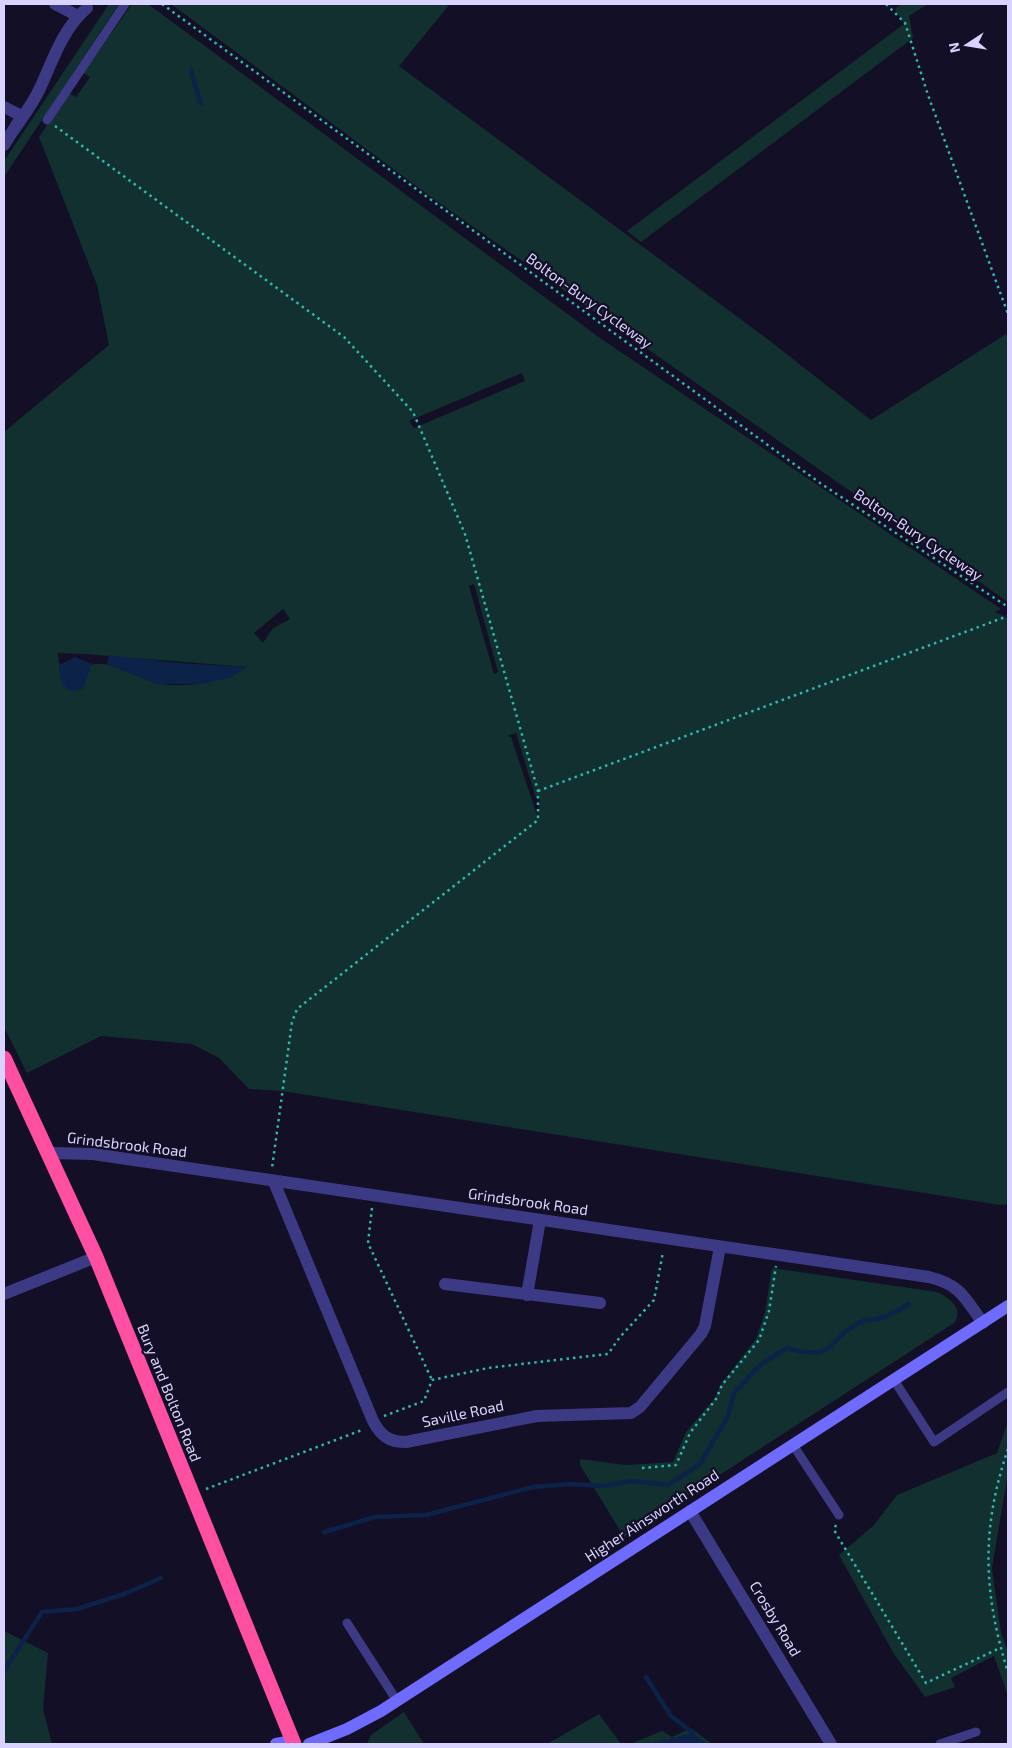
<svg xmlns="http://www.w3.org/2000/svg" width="1012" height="1748" font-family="'Exo 2',sans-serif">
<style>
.green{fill:#12302f;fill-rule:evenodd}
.water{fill:#0c2248}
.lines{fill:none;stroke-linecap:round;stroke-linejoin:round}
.stream{stroke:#0c2248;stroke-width:4.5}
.path{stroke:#2fb8b0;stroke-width:2.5;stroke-dasharray:2.5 4;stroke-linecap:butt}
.lane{stroke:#3d3a85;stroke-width:9}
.street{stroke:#3d3a85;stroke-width:12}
.secondary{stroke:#6f6bff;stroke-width:12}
.highway{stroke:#ff4fa3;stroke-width:15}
.labels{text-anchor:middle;stroke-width:4.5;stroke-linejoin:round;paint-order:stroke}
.street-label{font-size:15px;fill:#d9d4ff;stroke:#130f26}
</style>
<rect width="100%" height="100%" fill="#130f26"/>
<path class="green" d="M109 4H119L4 177V161Z
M132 4H148L600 338 1001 609 995 612 1008 618V1204L1000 1205 282 1091 249 1089 219 1058 192 1044 101 1036 27 1073 4 1027V432L109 345 97 285 39 137 69 93 76 97 90 77 83 73ZM522 373 525 381 414 428 409 421ZM474 584 498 672 494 674 469 586ZM283 609 290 619 273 628 263 643 254 633ZM58 653 85 654 247 667C222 682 191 688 161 684 142 681 111 658 91 665 81 668 71 676 61 682ZM516 733 536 798 540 796 538 818 511 737 507 736Z
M171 4H450L399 66 766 338 871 420 1006 334 1008 338V602L431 197Z
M902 4H928L909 16 913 38 641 242 627 231 904 24 895 9Z
M772 1268 937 1292C950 1298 964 1308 954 1323L624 1537 580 1465V1459L626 1465 673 1462 686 1432 715 1398 721 1384 756 1339 765 1312Z
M1008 1421V1473L992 1568 1001 1632 1008 1652V1696L994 1656 951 1678 955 1687 925 1697 894 1654 839 1555 874 1525 897 1495 997 1453Z
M4 1631 48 1653 43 1709 52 1744H4Z
M404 1712 424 1744H367L371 1735Z
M599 1714 621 1744H547Z
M691 1728 712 1744H630L662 1731 672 1737Z"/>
<path class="water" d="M109 655 178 663 248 667 229 678 201 684H157L107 664Z
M75 657 92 664 83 689 70 691 61 682 59 665Z
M693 1733 707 1744H651L652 1743Z"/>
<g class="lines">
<path class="stream" d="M191 71 201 104
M324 1532 375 1517 426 1515 533 1487 571 1484 604 1486 631 1481 668 1485 700 1464 728 1416 734 1393 760 1365 787 1348C840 1363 825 1338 861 1322 867 1319 874 1320 881 1318 890 1316 900 1309 909 1304
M4 1671 42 1612 77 1609 124 1594 161 1578
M646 1677 671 1716 693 1733 696 1744"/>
<path class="path" d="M162 4 820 483 1008 607
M886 4 905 23 928 95 1008 314
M55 126 344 337 413 412 465 534 538 791V820L297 1009 292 1022 272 1168
M538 791 1008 616
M372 1208 368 1243 432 1380
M384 1416 424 1401 432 1380 488 1368 608 1354 620 1337 654 1300 663 1252
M1008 1449C981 1528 983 1593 1008 1672
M642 1468 676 1465 690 1433 716 1399 722 1385 759 1340 769 1311 776 1266
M206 1489 362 1430
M836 1525 834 1530 926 1683 1000 1648"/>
<path class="lane" d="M47 120 125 4
M894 1380 934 1442 1008 1392
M793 1445 839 1515
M347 1623 397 1701
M940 1744 976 1732"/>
<path class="street" d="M55 4 78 16
M4 107 22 116 4 145
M11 134C21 119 33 104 40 88 53 60 63 28 87 8
M50 1153 93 1154 929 1277C961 1285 964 1297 983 1323
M274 1182 373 1421C381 1436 389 1442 406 1442L537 1416 631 1413 640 1407 701 1334 705 1326 720 1247
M445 1284 600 1303
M4 1294 96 1257
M527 1295 540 1220
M690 1511 831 1744"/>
<path class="secondary" d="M276 1744 292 1741
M309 1744 347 1729 381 1711 1008 1306"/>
<path class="highway" d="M4 1058 96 1257 294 1744"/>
</g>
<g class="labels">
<g class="street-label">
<text transform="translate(589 301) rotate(36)" y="5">Bolton-Bury Cycleway</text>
<text transform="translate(918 535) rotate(34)" y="5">Bolton-Bury Cycleway</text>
<text transform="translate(127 1145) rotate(7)" y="5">Grindsbrook Road</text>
<text transform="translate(528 1202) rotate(8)" y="5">Grindsbrook Road</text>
<text transform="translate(169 1393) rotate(68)" y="5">Bury and Bolton Road</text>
<text transform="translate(463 1414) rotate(-12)" y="5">Saville Road</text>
<text transform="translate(652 1516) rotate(-33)" y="5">Higher Ainsworth Road</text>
<text transform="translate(775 1619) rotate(59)" y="5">Crosby Road</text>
</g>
</g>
<rect width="1012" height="1748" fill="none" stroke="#d9d4ff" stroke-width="10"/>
<g transform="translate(967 45) rotate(258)" stroke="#130f26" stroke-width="4" paint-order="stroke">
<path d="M0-4L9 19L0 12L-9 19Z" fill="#d9d4ff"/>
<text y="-8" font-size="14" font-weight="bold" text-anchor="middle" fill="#d9d4ff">N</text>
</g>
</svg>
